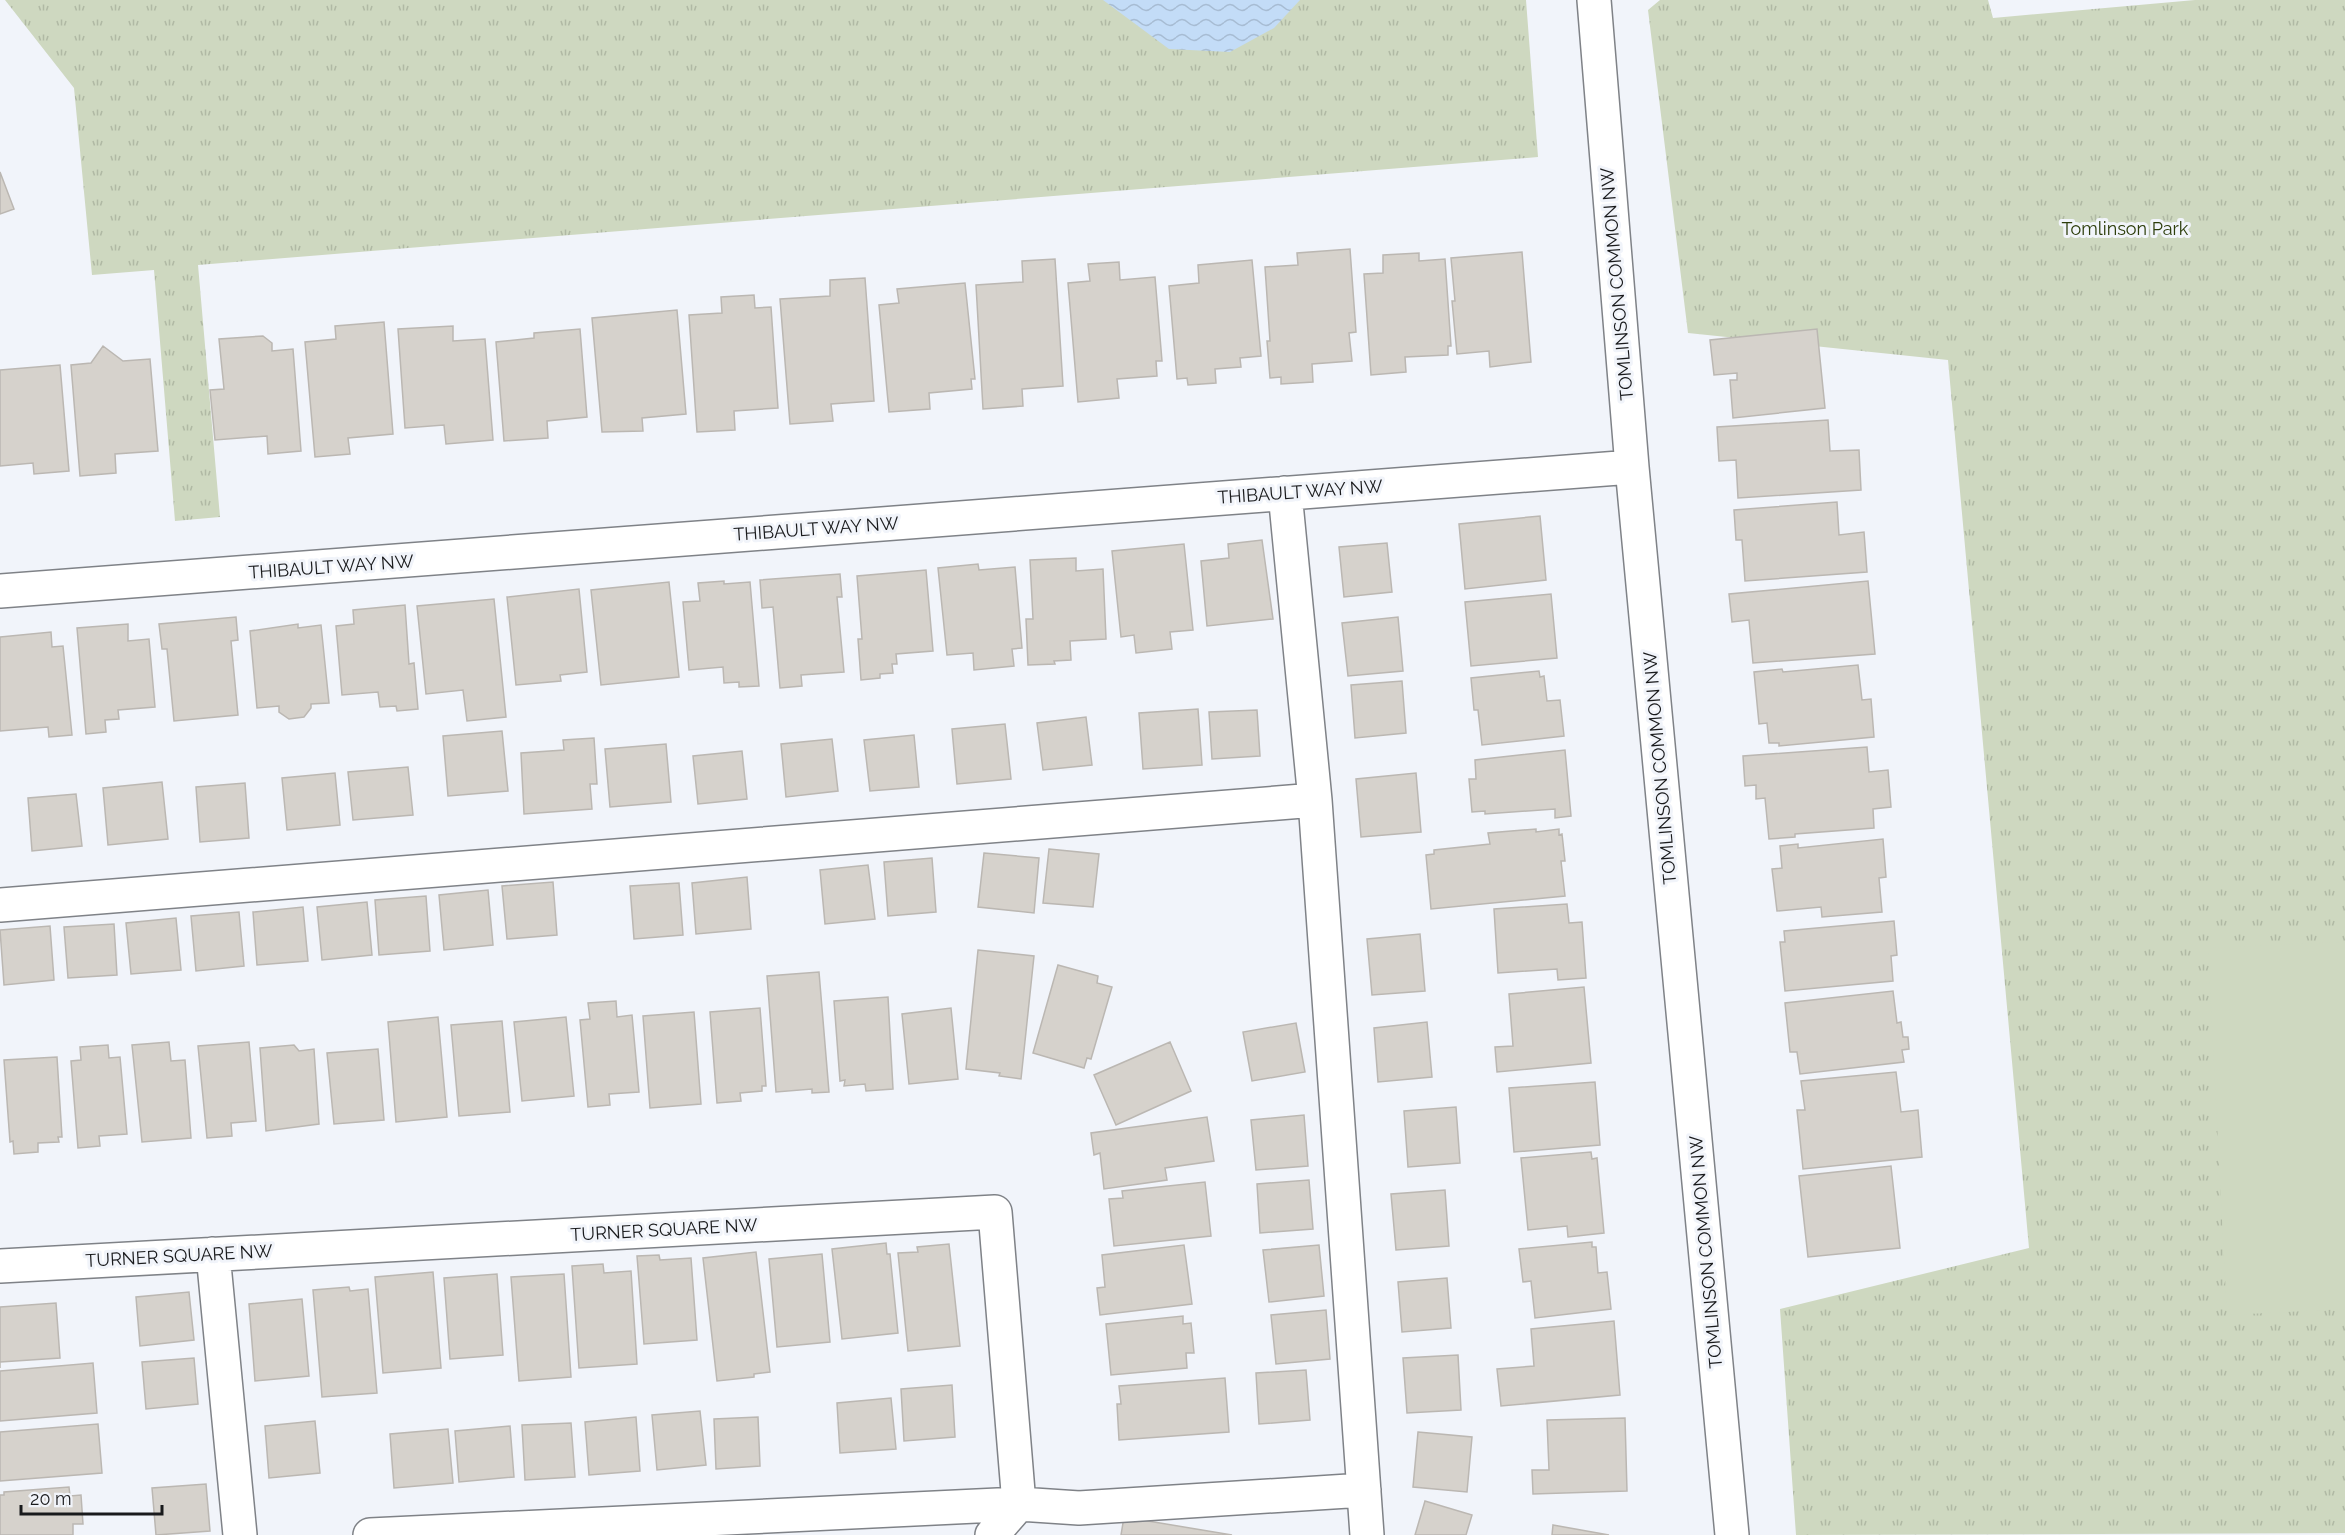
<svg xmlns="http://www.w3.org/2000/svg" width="2345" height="1535" font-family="Raleway,sans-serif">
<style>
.grass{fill:url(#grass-tufts)}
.garden{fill:#ced8c0}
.water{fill:url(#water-waves)}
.building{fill:#d6d2cc;stroke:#bbb7b2;stroke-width:1.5}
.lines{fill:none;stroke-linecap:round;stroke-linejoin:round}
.minor-casing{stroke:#7f8287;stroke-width:36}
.minor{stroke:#fff;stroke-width:33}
.labels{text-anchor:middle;stroke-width:6;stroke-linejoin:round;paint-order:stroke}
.park-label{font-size:18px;fill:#2c3d0a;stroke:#f1f4fa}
.street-label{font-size:18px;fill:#191a1c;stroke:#f1f4fa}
</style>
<defs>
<pattern id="grass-tufts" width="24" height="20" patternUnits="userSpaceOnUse" patternTransform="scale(1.5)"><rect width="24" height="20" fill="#ced8c0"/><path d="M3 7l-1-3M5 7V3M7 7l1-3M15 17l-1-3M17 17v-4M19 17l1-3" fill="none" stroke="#b0b9a4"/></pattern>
<pattern id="water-waves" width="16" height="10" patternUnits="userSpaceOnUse" patternTransform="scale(1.5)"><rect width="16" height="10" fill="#c3dcf7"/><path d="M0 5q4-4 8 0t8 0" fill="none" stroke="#a7bcd3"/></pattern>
</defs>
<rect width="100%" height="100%" fill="#f1f4fa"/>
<path class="grass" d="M5 0H1526L1538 157 198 265 220 517 175 521 154 270 92 275 74 88Z
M1660 0H1988L1993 18 2195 0H2345V1533L1796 1535 1780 1309 2029 1248 1948 360 1688 333 1648 10Z"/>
<path class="garden" d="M2345 942V1309L2227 1315 2208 948Z"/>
<path class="water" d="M1103 0H1300L1274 28 1230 52 1169 49Z"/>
<path class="building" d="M0 172 14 209 0 214Z
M1350 249 1356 332 1349 333 1352 361 1312 364 1313 382 1281 384V377L1270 378 1267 341H1270L1265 267 1298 265 1297 253Z
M1522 252 1531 362 1490 367 1489 351 1457 354 1452 301H1455L1451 258Z
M1419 253V261L1445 259 1451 346H1448V355L1405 357 1406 372 1371 375 1364 274 1383 273V255Z
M1055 259 1063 386 1022 389 1023 406 983 409 976 285 1023 282 1022 261Z
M1252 260 1261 356 1240 358 1241 367 1215 369 1216 383 1188 385 1187 378 1177 379 1169 286 1199 283 1198 265Z
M1119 262 1120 280 1155 277 1162 361H1156L1157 376 1117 379 1119 398 1078 402 1068 283 1090 281 1088 264Z
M865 278 874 401 831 404 833 421 790 424 780 299 830 296V280Z
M965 283 975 379H971L972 389 929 393 930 409 889 412 879 305 899 303 897 289Z
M754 295 755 308 771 307 778 408 734 411 735 430 697 432 689 315 722 313 721 297Z
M677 310 686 414 642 418 643 431 602 432 592 318Z
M384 322 393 434 348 438 350 454 315 457 305 342 336 339 335 326Z
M453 326V341L485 339 493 440 446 444 444 425 405 428 398 329Z
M580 329 587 417 547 421 548 438 504 441 496 342 534 338V333Z
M1817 329 1825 408 1733 418 1730 380H1737V373L1714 375 1710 340Z
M263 336 272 343V351L293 349 301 451 268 454 267 436 215 440 210 390 224 389 219 339Z
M103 346 123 361 150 359 158 451 115 454 116 473 80 476 71 365 91 363Z
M60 365 69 471 34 474 33 463 0 466V370Z
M1828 420 1830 451 1859 450 1861 490 1738 498 1736 460 1719 461 1717 427Z
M1837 502 1839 535 1864 532 1867 572 1745 581 1742 540H1736L1734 510Z
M1540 516 1546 580 1465 589 1459 524Z
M1262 540 1273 619 1207 626 1201 561 1229 558 1228 544Z
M1387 543 1392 592 1344 597 1339 547Z
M1184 544 1193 630 1170 632 1172 649 1136 653 1134 635 1121 637 1112 551Z
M1076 558V571L1103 569 1106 639 1070 641 1071 660 1054 661 1055 664 1028 665 1026 619H1033L1030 560Z
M978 564 979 570 1015 567 1022 648 1012 649 1014 666 974 670 973 653 947 655 938 568Z
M926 570 933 651 896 654 897 664H892L893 673 880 674V678L861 680 858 639H862L857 576Z
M840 574 842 597H837L844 672 801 675 802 686 780 688 773 607 762 608 760 580Z
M724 581V584L750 582 759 686 739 687V682L724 683 723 667 689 670 683 602 700 601 698 583Z
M1868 581 1875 654 1753 663 1749 620 1732 622 1729 594Z
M669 582 679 677 601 685 591 590Z
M579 589 587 672 560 675 561 681 516 685 507 597Z
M1551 594 1557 658 1471 666 1465 602Z
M494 599 506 717 467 721 463 690 426 694 417 606Z
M405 605 409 664 414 663 418 709 397 711 396 706 380 707 378 692 342 695 336 626 354 624 353 610Z
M236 617 238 640 231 641 238 715 174 721 167 649H162L159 624Z
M1398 617 1403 671 1348 676 1342 623Z
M128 624V641L149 639 155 707 118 710 119 719 105 720 106 732 86 734 77 628Z
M298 624V628L321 625 329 703 311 704V708L304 717 289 719 279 712V706L257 708 250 631Z
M51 632 52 647 63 646 72 735 49 737 48 727 0 731V637Z
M1858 665 1862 700 1871 699 1874 737 1779 746V743H1769L1767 723 1759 724 1754 672 1782 669 1783 672Z
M1539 671 1540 677 1544 676 1547 701 1560 700 1564 736 1482 745 1478 710H1474L1471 678Z
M1402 681 1406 733 1355 738 1351 685Z
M1198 709 1202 765 1143 769 1139 713Z
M1257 710 1260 756 1212 759 1209 712Z
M1086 717 1092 765 1043 770 1037 723Z
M1005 724 1011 779 957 784 952 729Z
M502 731 508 791 448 796 443 736Z
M914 735 919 787 870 791 864 740Z
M594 738 597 784H590L592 809 524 814 521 753 564 750 563 740Z
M832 739 838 791 786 797 781 744Z
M666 744 671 802 610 807 605 749Z
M1867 747 1869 772 1888 770 1891 807 1873 809 1874 828 1795 834V837L1769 839 1765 798 1756 799V785L1745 786 1743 756Z
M1565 750 1571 816 1555 818V809L1485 814V811L1472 812 1469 779H1476L1475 760Z
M742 751 747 799 698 804 693 756Z
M408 767 413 815 353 820 348 772Z
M335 773 340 825 287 830 282 778Z
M1416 773 1421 832 1361 837 1356 779Z
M162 782 168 839 108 845 103 788Z
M245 783 249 838 200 842 196 787Z
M76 794 82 846 32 851 28 798Z
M1536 829V832L1559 829V835L1562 834 1565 861H1561L1565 896 1431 909 1426 855 1434 854V850L1490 844 1488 833Z
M1883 839 1886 877 1879 878 1882 912 1822 917 1821 907 1777 911 1772 869 1782 868 1780 846 1798 844V848Z
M1049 849 1099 854 1093 907 1043 903Z
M984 853 1039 858 1034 913 978 907Z
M932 858 936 912 888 916 884 862Z
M868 865 875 919 825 924 820 870Z
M747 877 751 929 696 934 692 883Z
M553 882 557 935 507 939 502 886Z
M679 883 683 935 634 939 630 886Z
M488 890 493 945 444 950 439 895Z
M426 896 430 951 379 955 375 900Z
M367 902 372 955 322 960 317 907Z
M1567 904 1569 923 1582 922 1586 978 1558 980 1557 969 1498 973 1494 909Z
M303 907 308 961 257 965 253 912Z
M239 912 244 966 196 971 191 916Z
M176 918 181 970 131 974 126 923Z
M1894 921 1897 955 1891 956 1893 981 1785 991 1780 942H1785L1784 931Z
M114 924 117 975 68 978 64 927Z
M50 926 54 980 4 985 0 930Z
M1420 934 1425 991 1372 995 1367 939Z
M978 950 1034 956 1021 1079 999 1076 1000 1073 966 1069Z
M1058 965 1098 976 1097 983 1112 987 1091 1059 1087 1058 1084 1068 1033 1053Z
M819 972 829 1092 812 1093V1089L776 1092 767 976Z
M1584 987 1591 1063 1497 1072 1495 1047 1513 1046 1509 994Z
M1893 991 1897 1023 1901 1022 1903 1037H1908L1909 1049 1902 1050 1904 1062 1800 1074 1797 1052H1790L1785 1003Z
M888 997 893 1089 866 1091 865 1084 844 1086 845 1080 840 1081 834 1001Z
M616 1001 617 1017 632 1015 639 1092 609 1094 610 1105 588 1107 580 1020 590 1019 588 1003Z
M760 1008 766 1086H762V1091L740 1093 741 1101 717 1103 710 1012Z
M951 1008 958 1079 909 1084 902 1014Z
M694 1012 701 1104 650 1108 643 1016Z
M438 1017 447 1117 396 1122 388 1022Z
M566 1017 574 1096 522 1101 514 1022Z
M502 1021 510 1112 459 1116 451 1025Z
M1427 1022 1432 1077 1378 1082 1374 1028Z
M1296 1023 1305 1072 1252 1081 1243 1032Z
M169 1042 171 1061 185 1060 191 1138 142 1142 132 1045Z
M249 1042 256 1121 231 1123 232 1136 207 1138 198 1046Z
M1170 1042 1191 1091 1116 1125 1094 1075Z
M108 1045 109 1058 120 1057 127 1134 99 1136 100 1146 78 1148 71 1061 81 1060 80 1047Z
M294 1045 299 1051 314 1049 319 1124 266 1131 260 1048Z
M378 1049 384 1120 334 1124 327 1053Z
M57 1057 62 1137H58L59 1142 38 1143V1152L14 1154 13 1141 10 1142 4 1060Z
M1896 1072 1901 1112 1918 1110 1922 1157 1803 1169 1797 1110H1805L1801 1081Z
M1595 1082 1600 1145 1514 1152 1509 1088Z
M1456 1107 1460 1163 1408 1167 1404 1111Z
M1304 1115 1308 1166 1256 1170 1251 1120Z
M1207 1117 1214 1161 1165 1168 1167 1180 1104 1189 1100 1153 1094 1155 1091 1133Z
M1591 1152 1592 1159 1597 1158 1604 1233 1568 1237 1567 1226 1528 1230 1521 1158Z
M1891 1166 1900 1248 1808 1257 1799 1176Z
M1309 1180 1313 1229 1260 1233 1257 1184Z
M1205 1182 1211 1236 1114 1246 1109 1199 1123 1198 1122 1191Z
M1445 1190 1449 1246 1396 1250 1391 1194Z
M1592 1242V1247H1596L1598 1273 1607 1272 1611 1309 1535 1318 1531 1281 1523 1282 1519 1249Z
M886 1243 887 1254H890L898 1333 842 1339 832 1249Z
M949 1244 960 1346 908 1351 898 1253 918 1252 917 1247Z
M1184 1245 1192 1304 1100 1315 1097 1288 1105 1287 1102 1255Z
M1319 1245 1324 1296 1269 1302 1263 1250Z
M756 1252 770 1372 754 1374V1377L717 1381 703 1258Z
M822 1254 830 1342 777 1347 769 1259Z
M659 1255 660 1260 691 1258 697 1340 644 1344 637 1256Z
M603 1264 604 1273 631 1271 637 1364 579 1368 572 1266Z
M433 1272 441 1368 383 1373 375 1277Z
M497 1274 503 1355 450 1359 444 1278Z
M564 1274 571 1377 519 1381 511 1277Z
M1447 1278 1451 1328 1402 1332 1398 1282Z
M349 1287 350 1291 368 1289 377 1393 322 1397 313 1290Z
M189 1292 194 1340 140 1346 136 1297Z
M302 1299 309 1376 255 1381 249 1304Z
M56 1303 60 1358 0 1362V1368V1307Z
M1326 1310 1330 1359 1276 1364 1271 1315Z
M1183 1316V1324L1191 1323 1194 1353H1186L1187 1368 1111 1375 1106 1324Z
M1614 1321 1620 1395 1501 1406 1497 1369 1534 1366 1531 1329Z
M1458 1355 1461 1410 1407 1413 1403 1358Z
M194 1358 198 1404 146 1409 142 1362Z
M93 1363 97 1413 0 1421V1371Z
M1306 1370 1310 1420 1259 1424 1256 1373Z
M1225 1378 1229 1432 1119 1440 1117 1404H1121L1119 1386Z
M952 1385 955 1437 904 1441 901 1389Z
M891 1398 896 1449 840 1453 837 1403Z
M700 1411 706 1465 657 1470 652 1415Z
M636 1417 640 1471 589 1475 585 1422Z
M758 1417 760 1466 716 1469 714 1419Z
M1625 1418 1627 1491 1533 1494 1532 1470H1549L1547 1420Z
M315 1421 320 1473 269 1478 265 1426Z
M571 1423 575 1477 525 1480 522 1425Z
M98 1424 102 1473 0 1481V1432Z
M510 1426 514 1477 459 1482 455 1431Z
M448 1429 453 1483 394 1488 390 1434Z
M1418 1432 1472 1437 1467 1492 1413 1487Z
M206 1484 210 1531 156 1535 152 1488Z
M69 1487 70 1496 81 1495 83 1524H73V1535H0V1495H4V1492Z
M1425 1501 1472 1515 1466 1535H1415Z
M1124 1517 1232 1535H1121Z
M1553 1525 1609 1535H1552Z"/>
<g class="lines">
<defs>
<path id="minor" d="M1594 0 1632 467 1732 1535
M1285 493 1315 800 1367 1535
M0 591 1632 467
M0 905 1315 800
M213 1254 240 1535
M0 1266 995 1212 1019 1504 992 1535
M370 1535 1019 1504 1079 1508 1364 1490"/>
</defs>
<use href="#minor" class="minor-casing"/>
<use href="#minor" class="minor"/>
</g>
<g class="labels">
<g class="park-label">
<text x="2125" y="235">Tomlinson Park</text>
</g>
<g class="street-label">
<text transform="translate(1617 284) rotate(-95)" y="6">TOMLINSON COMMON NW</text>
<text transform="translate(1300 492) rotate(-4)" y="6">THIBAULT WAY NW</text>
<text transform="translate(816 529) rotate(-4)" y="6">THIBAULT WAY NW</text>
<text transform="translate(331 567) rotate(-4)" y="6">THIBAULT WAY NW</text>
<text transform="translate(1660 768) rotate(-95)" y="6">TOMLINSON COMMON NW</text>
<text transform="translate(664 1230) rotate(-3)" y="6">TURNER SQUARE NW</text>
<text transform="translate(1706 1252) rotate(-95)" y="6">TOMLINSON COMMON NW</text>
<text transform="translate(179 1256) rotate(-3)" y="6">TURNER SQUARE NW</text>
</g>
</g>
<path d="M21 1505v9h141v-9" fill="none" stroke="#191a1c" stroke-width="3"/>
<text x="30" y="1505" font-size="18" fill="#191a1c" stroke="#f1f4fa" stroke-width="4.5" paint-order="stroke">20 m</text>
</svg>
